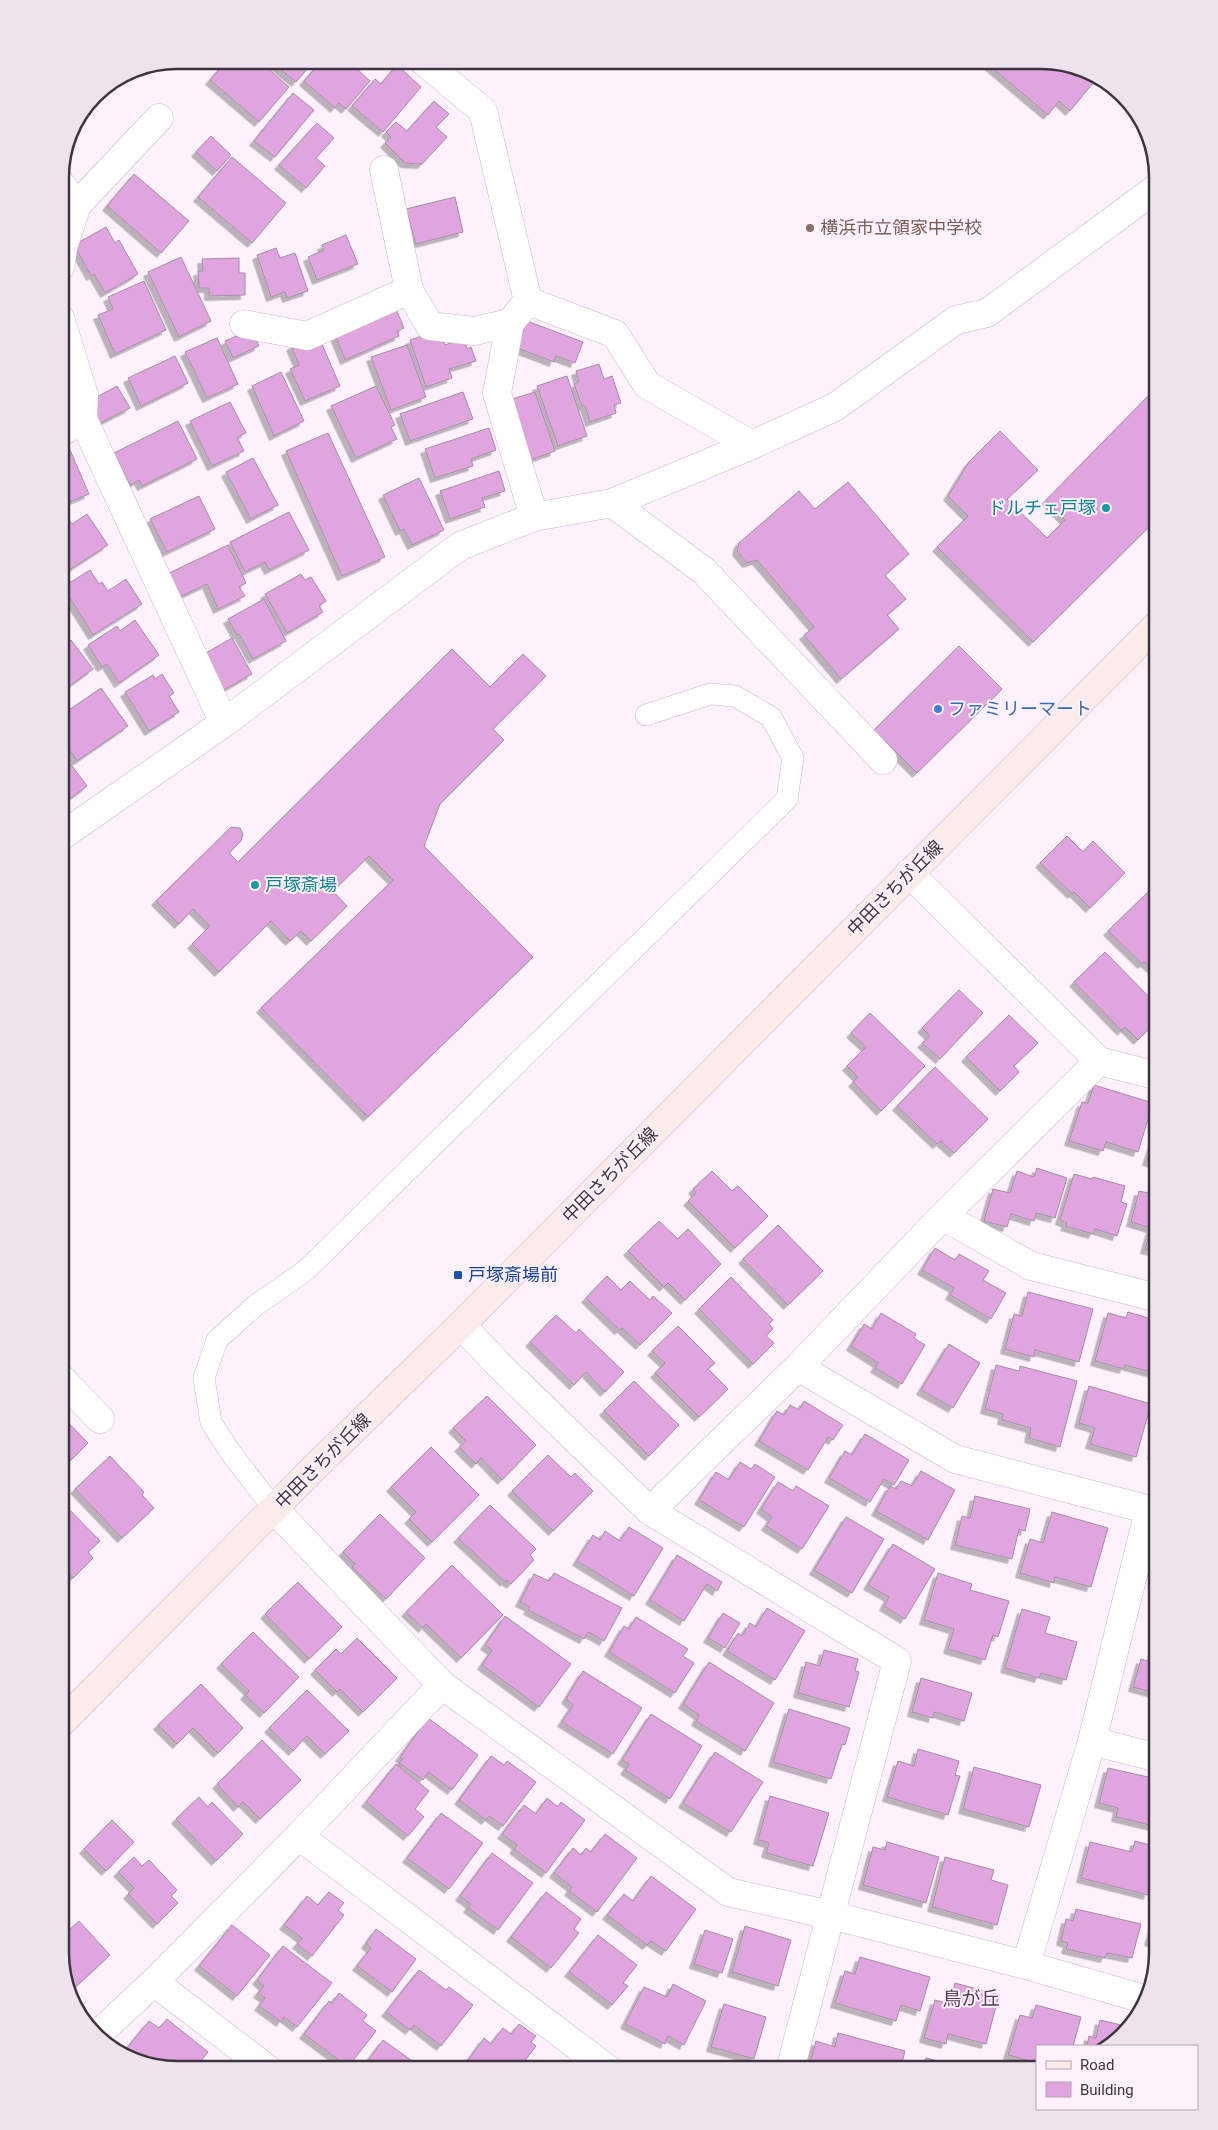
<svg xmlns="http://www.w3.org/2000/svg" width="1218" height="2130" font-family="Roboto,'Noto Sans JP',sans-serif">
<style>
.building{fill:#e0a4de;stroke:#a28ea1;filter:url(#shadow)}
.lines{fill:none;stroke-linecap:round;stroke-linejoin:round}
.lane-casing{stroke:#cbb6ca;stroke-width:22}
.street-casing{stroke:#cbb6ca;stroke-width:29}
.secondary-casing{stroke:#cbb6ca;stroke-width:29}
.lane{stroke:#fff;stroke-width:21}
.street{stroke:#fff;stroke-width:28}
.secondary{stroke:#fbebe9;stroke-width:28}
.education-dot{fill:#8d6e63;stroke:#fef1fe;stroke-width:2}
.culture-dot{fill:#0f9aa8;stroke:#fef1fe;stroke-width:2}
.shop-dot{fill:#3f7fe0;stroke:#fef1fe;stroke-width:2}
.transit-dot{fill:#1a4fb4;stroke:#fef1fe;stroke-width:2}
.labels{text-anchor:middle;stroke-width:4;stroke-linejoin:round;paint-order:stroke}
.education-label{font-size:18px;fill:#785e54;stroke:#fef1fe;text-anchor:start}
.culture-label{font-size:18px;fill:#0d838f;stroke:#fef1fe;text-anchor:end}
.shop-label{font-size:18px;fill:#366cbe;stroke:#fef1fe;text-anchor:start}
.street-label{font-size:18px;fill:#3d353d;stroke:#fef1fe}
.transit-label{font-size:18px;fill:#164399;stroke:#fef1fe;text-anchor:start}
.neighbourhood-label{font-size:19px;fill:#4f3e4f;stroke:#fef1fe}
.rim{fill:none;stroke:#3d353d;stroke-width:2.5}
</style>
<defs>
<filter id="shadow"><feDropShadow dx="-4.5" dy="4.5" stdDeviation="0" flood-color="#0004"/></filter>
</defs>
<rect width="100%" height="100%" fill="#fef1fe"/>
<path class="building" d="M227 60H258L289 87 259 122 210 80Z
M269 60H315L296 82Z
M322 60H363L356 68 370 81 346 109 339 103 335 108 304 81Z
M983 60H1049L1098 77 1070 111 1059 101 1048 115Z
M397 65 421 87 383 132 352 106 375 79 381 84Z
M142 67 110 83 132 69Z
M293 93 314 110 275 157 254 141Z
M434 101 449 114 436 127 447 137 422 164 405 163 385 143 391 137 386 132 396 122 407 131Z
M317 123 334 138 316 158 325 166 306 188 279 165Z
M211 136 231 155 217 171 196 152Z
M232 157 286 203 252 243 198 197Z
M134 174 189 221 161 253 107 206Z
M455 197 463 232 416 244 406 209Z
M106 227 115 243 119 240 138 274 105 293 94 274 91 276 74 245Z
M346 235 358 264 317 280 308 257 324 250 322 245Z
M276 248 280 258 295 253 308 291 287 298 285 292 271 297 257 255Z
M181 257 211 321 179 337 148 272Z
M239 258V273H245V295L209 296V288H199L198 271H203L202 259Z
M144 281 166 330 115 354 98 315 113 309 108 297Z
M394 304 404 328 397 331 399 336 345 360 333 330Z
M527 321 583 342 575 363 556 356 554 362 517 348Z
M440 330 445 345 464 338 467 349 471 347 476 361 449 369 452 378 426 387 410 340Z
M246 332 254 334 259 346 233 358 225 341Z
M318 335 340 386 305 401 290 369 299 365 291 346Z
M217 338 238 384 207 398 185 352Z
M407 345 426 397 391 410 371 357Z
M175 356 188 383 141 406 128 378Z
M599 364 604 379 612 376 621 403 614 405 616 413 590 422 585 406H582L574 384 579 382 576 371Z
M281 372 304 421 274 436 252 386Z
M567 376 587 436 558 446 537 386Z
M117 386 130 408 96 425 84 404Z
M376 386 395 425 391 427 397 439 356 458 331 406Z
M1158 386V518L1033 642 937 547 968 516 948 496 969 462 1000 431 1038 470 1007 499 1047 538 1065 520 1046 500Z
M463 392 473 419 410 441 400 414Z
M535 392 555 451 527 461 502 402Z
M230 402 246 433 237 437 244 451 212 466 190 421Z
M178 421 197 459 142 486 139 480 130 485 114 453Z
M489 428 496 450 471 459 473 466 435 478 425 449Z
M328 433 385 557 342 576 286 451Z
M67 443 89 494 67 503 60 490V446Z
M253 458 278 505 251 519 226 472Z
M499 471 505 491 482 498 485 507 450 519 440 491Z
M419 478 444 530 412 545 404 529 400 531 383 495Z
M848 482 909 554 885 575 906 599 887 615 899 629 841 679 804 635 814 627 757 560 747 563 737 551 739 543 799 491 815 509Z
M199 496 215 529 167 552 150 519Z
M289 512 309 550 269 570 265 562 245 572 230 542Z
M87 514 108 545 66 572 60 562V523L68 518 72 524Z
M228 545 246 583 239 587 245 596 218 609 207 584 177 598 165 575Z
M90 570 99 584 102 582 108 591 126 579 142 604 93 635 63 587Z
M301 574 305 580 311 577 326 601 319 606 323 612 287 633 265 594Z
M264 599 286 641 253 659 239 634 237 635 228 619Z
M135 620 159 655 119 683 107 664 102 667 88 645 117 626 120 631Z
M232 638 252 674 220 692 199 657Z
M71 640 93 669 60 693V648Z
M959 646 1002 689 917 773 874 730Z
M452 649 490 687 523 654 546 676 493 729 504 740 440 804 424 846 533 957 368 1117 261 1008 393 880 369 856 333 891 347 906 311 941 301 931 290 941 271 921 219 972 192 944 210 926 193 909 179 924 156 901 231 827 240 828 243 834 241 841 229 853 238 862Z
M162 674 174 693 169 696 179 712 149 731 125 692 153 675 155 679Z
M101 688 128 726 77 761 60 737V716Z
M60 750 87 786 62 805 60 802Z
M1067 836 1083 852 1093 841 1125 873 1090 908 1074 892 1072 894 1040 863Z
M1148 892 1158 902V964L1153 969 1145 962 1142 964 1108 931Z
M1105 952 1158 1006 1153 1013 1158 1020 1138 1040 1125 1027 1122 1031 1074 982Z
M959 990 983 1013 940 1059 922 1043 930 1036 922 1028Z
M870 1013 925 1066 881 1111 853 1082 858 1077 847 1066 866 1047 851 1033Z
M1009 1015 1038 1043 1014 1066 1019 1072 1000 1091 966 1057Z
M935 1067 988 1119 954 1153 941 1141 937 1144 897 1106Z
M1094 1085 1153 1103 1138 1152 1106 1142 1103 1151 1069 1141 1082 1102 1088 1103Z
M1158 1126V1164L1147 1161Z
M1037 1168 1067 1178 1055 1218 1036 1213 1034 1221 1011 1214 1007 1227 984 1221 993 1189 1010 1193 1017 1171 1034 1177Z
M712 1171 732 1191 738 1186 768 1216 735 1248 688 1201 696 1193 693 1189Z
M1074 1174 1092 1179 1093 1177 1125 1186 1121 1202 1127 1204 1117 1236 1095 1229 1093 1234 1065 1226 1067 1223 1060 1220Z
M1149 1189 1158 1191V1252L1145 1249 1151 1228 1131 1222 1139 1191 1148 1193Z
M659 1221 678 1239 688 1229 721 1264 685 1300 668 1283 664 1287 628 1251Z
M778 1225 823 1271 788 1305 743 1259Z
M935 1248 955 1260 959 1254 989 1271 983 1280 1006 1293 991 1319 950 1295 954 1288 922 1270Z
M607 1276 621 1290 630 1281 650 1300 653 1296 672 1313 640 1345 622 1328 619 1330 586 1298Z
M731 1277 773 1320 769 1324 773 1329 766 1336 774 1343 753 1364 699 1309Z
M1028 1292 1093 1309 1079 1362 1035 1350 1034 1357 1005 1349 1014 1314 1022 1316Z
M1128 1312 1158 1321V1374L1125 1365 1124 1369 1095 1361 1108 1313 1126 1318Z
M881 1313 916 1334 914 1338 925 1345 902 1384 875 1368 878 1363 851 1346 864 1324 872 1329Z
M556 1315 576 1333 579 1329 624 1372 605 1392 586 1372 574 1385 530 1342Z
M678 1326 715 1363 708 1369 728 1389 699 1417 655 1373 665 1363 652 1351Z
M949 1344 980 1363 953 1408 921 1390Z
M996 1365 1019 1371 1020 1366 1077 1381 1060 1447 1029 1438 1031 1428 1002 1420 1003 1414 985 1409Z
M634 1381 679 1425 649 1456 604 1411Z
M1089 1386 1151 1404 1136 1457 1090 1444 1095 1428 1079 1423Z
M487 1396 536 1445 502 1480 481 1458 476 1464 459 1447 466 1441 453 1428Z
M804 1401 843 1425 833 1440 828 1437 808 1470 759 1441 777 1411 784 1415 790 1405 799 1410Z
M60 1414 88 1443 60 1471Z
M1158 1433V1457L1152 1455Z
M865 1434 909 1460 894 1485 884 1479 870 1502 829 1478 845 1451 852 1455Z
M431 1447 479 1495 432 1542 409 1519 416 1512 391 1487Z
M548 1455 571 1477 575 1473 593 1491 553 1531 512 1491Z
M110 1456 144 1492 142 1495 154 1508 122 1538 75 1489Z
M740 1462 751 1469 755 1464 775 1477 744 1527 699 1500 716 1472 729 1480Z
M921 1471 955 1490 928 1540 876 1511 890 1486 896 1489 901 1481 912 1486Z
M778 1482 793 1491 796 1486 829 1506 802 1549 766 1526 772 1517 761 1509Z
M975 1496 1030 1509 1025 1531 1019 1529 1012 1559 955 1545 962 1516 970 1518Z
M63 1503 100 1541 88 1552 93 1558 73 1578 60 1564V1506Z
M490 1505 536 1549 530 1555 534 1560 511 1584 506 1580 505 1582 458 1538Z
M1052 1512 1108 1528 1091 1587 1055 1577 1054 1583 1020 1573 1030 1539 1043 1543Z
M380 1514 425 1558 386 1599 352 1567 355 1564 343 1552Z
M846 1517 884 1539 852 1593 814 1570Z
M629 1527 663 1548 634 1596 577 1561 593 1535 600 1540 605 1531 620 1541Z
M893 1544 935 1569 905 1619 884 1606 889 1597 868 1585Z
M677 1555 722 1582 717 1591 707 1584 684 1621 650 1600Z
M452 1565 503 1615 461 1658 426 1624 423 1628 406 1612Z
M554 1573 622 1608 604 1641 588 1632 584 1639 528 1610 530 1607 520 1602 534 1574 549 1581Z
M938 1573 972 1584 970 1590 1009 1601 998 1637 993 1635 985 1660 948 1649 954 1629 924 1620Z
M298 1582 342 1627 309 1659 265 1614Z
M767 1608 805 1631 775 1680 727 1651 738 1633 742 1636 750 1623 756 1627Z
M1022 1609 1050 1617 1045 1633 1077 1642 1066 1680 1041 1673 1039 1678 1005 1668Z
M723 1613 740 1623 725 1648 708 1638Z
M505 1616 571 1664 539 1707 482 1665 492 1650 485 1645Z
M636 1617 688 1649 683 1656 694 1663 675 1693 609 1652 624 1626 629 1629Z
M253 1632 299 1677 264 1713 245 1695 249 1691 221 1664Z
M357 1638 397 1678 363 1712 340 1689 337 1692 315 1670 336 1649 341 1654Z
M1155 1645 1158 1646V1694L1133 1687 1141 1659 1150 1662Z
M824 1650 858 1659 855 1671 859 1672 849 1707 798 1693 806 1662 820 1666Z
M709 1662 774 1703 745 1751 696 1721 699 1715 683 1704Z
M583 1671 642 1708 613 1754 562 1722 573 1705 566 1699Z
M921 1678 972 1693 964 1721 934 1712 933 1718 912 1712Z
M201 1684 243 1728 218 1753 193 1728 177 1744 158 1725Z
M307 1690 349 1731 325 1754 307 1736 293 1751 269 1728Z
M789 1709 850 1728 845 1745 842 1744 831 1779 773 1762Z
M651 1714 702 1746 670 1799 625 1770 629 1764 622 1760Z
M428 1718 478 1755 452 1790 428 1772 423 1780 399 1763 403 1759 400 1757Z
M262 1740 301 1780 260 1819 243 1802 238 1807 217 1784Z
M918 1749 959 1761 955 1775 960 1776 948 1815 887 1797 898 1761 914 1766Z
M715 1752 763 1782 731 1832 683 1803Z
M491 1756 504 1765 507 1761 536 1782 503 1826 489 1816 486 1820 459 1800Z
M396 1764 429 1791 415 1809 424 1817 408 1836 366 1802Z
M974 1767 1041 1785 1029 1827 963 1809Z
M1108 1768 1157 1779 1155 1789 1158 1790V1827L1116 1817 1118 1808 1099 1803Z
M770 1796 829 1813 813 1866 766 1853 769 1843 758 1840Z
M199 1797 208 1807 212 1802 243 1834 216 1861 176 1819Z
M547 1798 558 1807 561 1802 585 1820 546 1873 514 1849 517 1845 502 1834 524 1805 536 1814Z
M441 1813 483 1843 449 1889 407 1858Z
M112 1820 134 1842 106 1871 84 1849Z
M605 1834 637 1858 597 1912 569 1891 572 1887 554 1873 573 1848 581 1855 586 1848 591 1852Z
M1135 1841 1158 1847 1148 1895 1081 1878 1090 1842 1132 1852Z
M887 1842 939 1857 926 1903 863 1885 873 1847 885 1850Z
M492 1853 533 1883 498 1930 468 1908 471 1904 460 1896Z
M134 1857 142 1866 149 1860 177 1890 171 1896 178 1903 157 1924 128 1894 134 1888 118 1872Z
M945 1857 994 1870 991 1880 1008 1885 997 1925 932 1907Z
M651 1876 696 1909 666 1951 651 1941 647 1945 607 1915 624 1894 633 1901Z
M329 1892 344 1903 338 1910 344 1915 312 1956 297 1944 302 1938 284 1925 307 1896 318 1905Z
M546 1892 581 1919 574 1929 579 1933 551 1968 511 1937Z
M1076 1909 1141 1924 1132 1958 1107 1953 1105 1958 1066 1949 1068 1943 1061 1941 1066 1919 1073 1921Z
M1158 1909V1944L1149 1941Z
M79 1921 110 1955 69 1993 60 1953V1938Z
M232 1925 270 1955 237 1996 199 1966Z
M745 1926 791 1940 778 1986 732 1972Z
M376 1929 416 1959 392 1992 357 1966 371 1948 366 1944Z
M705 1930 733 1939 722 1973 694 1964Z
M598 1935 637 1965 623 1983 628 1986 612 2005 569 1972Z
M283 1946 332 1983 297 2027 284 2017 281 2022 259 2006 265 1998 258 1993 264 1986 257 1980Z
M860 1957 930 1977 920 2011 901 2005 896 2021 835 2003 845 1971 855 1974Z
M419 1970 446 1990 449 1987 473 2005 441 2046 414 2025 410 2030 386 2012Z
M955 1983 999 1995 986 2044 948 2034 946 2044 924 2038 935 2000 950 2004Z
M673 1984 706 2001 684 2045 668 2036 665 2044 625 2024 644 1987 667 1997Z
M339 1993 367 2015 363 2021 376 2031 348 2067 304 2034 329 2001 332 2003Z
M724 2004 766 2017 754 2059 711 2047Z
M1036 2005 1081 2017 1073 2046H1037V2063L1008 2055 1020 2015 1032 2018Z
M167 2019 208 2052 194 2070H169L122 2054 149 2021 159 2028Z
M1100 2020 1129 2027 1106 2046H1087L1089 2036 1096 2038Z
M519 2024 536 2036 531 2042 536 2046 518 2070H461L484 2038 491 2044 503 2028 511 2034Z
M838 2033 905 2051 900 2070H808L816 2041 835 2047Z
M383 2040 425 2070H361Z
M926 2058 974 2070H923Z"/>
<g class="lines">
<defs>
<path id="lane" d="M274 1509 228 1449 211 1422 204 1378 217 1340 256 1305 305 1271 787 799 793 758 771 717 735 696 710 694 646 715"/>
<path id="street" d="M422 60 483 111 528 301 615 334 647 385 752 445
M384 170 409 290 430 326 474 331 510 323 528 301
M60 183 77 205
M60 267 64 244 77 205 159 118
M60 318 84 395 83 419 224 723
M510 323 497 393 534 517
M244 324 307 336 409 290
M60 433 83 419
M612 503 704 571 883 760
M60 837 224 723 460 546 534 517 612 503 752 445 835 407 956 320 987 313 1158 187
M909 873 1099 1061 1158 1076
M943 1216 1031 1266 1158 1298
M461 1325 501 1367 650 1511 897 1661 790 2070
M798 1367 955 1459 1158 1512
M60 1377 100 1419
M274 1509 442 1685 728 1892 831 1915 1026 1965 1144 1999
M650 1511 798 1367 943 1216 1099 1061
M1092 1741 1158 1758
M299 1836 609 2070
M1026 1965 1092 1741 1149 1510
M154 1982 269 2070
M98 2034 154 1982 299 1836 442 1685"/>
<path id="secondary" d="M60 1724 313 1469 461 1325 1158 624"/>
</defs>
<use href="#lane" class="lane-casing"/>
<use href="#street" class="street-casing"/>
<use href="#secondary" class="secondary-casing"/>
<use href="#lane" class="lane"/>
<use href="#street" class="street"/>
<use href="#secondary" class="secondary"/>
</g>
<circle class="education-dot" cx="810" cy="228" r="5"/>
<g class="culture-dot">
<circle cx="1106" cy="508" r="5"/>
<circle cx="255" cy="885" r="5"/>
</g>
<circle class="shop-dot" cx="938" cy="709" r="5"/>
<rect class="transit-dot" x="453" y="1270" width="10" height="10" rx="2.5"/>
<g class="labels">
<g class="education-label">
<text x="820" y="234">横浜市立領家中学校</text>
</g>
<g class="culture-label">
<text x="1096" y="514">ドルチェ戸塚</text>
<text x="265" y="891" text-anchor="start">戸塚斎場</text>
</g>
<g class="shop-label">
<text x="948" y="715">ファミリーマート</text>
</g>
<g class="street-label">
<text transform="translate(895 888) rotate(-45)" y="6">中田さちが丘線</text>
<text transform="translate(610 1175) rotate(-45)" y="6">中田さちが丘線</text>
<text transform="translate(323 1461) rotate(-45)" y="6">中田さちが丘線</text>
</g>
<g class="transit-label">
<text x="468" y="1281">戸塚斎場前</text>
</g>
<g class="neighbourhood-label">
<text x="971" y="2005">鳥が丘</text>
</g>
</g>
<path d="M0 0H1218V2130H0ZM177 69H1041A108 108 0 0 1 1149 177V1953A108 108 0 0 1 1041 2061H177A108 108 0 0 1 69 1953V177A108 108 0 0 1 177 69Z" fill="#efe2ef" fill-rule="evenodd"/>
<path class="rim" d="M177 69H1041A108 108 0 0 1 1149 177V1953A108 108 0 0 1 1041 2061H177A108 108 0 0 1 69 1953V177A108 108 0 0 1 177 69Z"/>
<rect x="1036" y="2045" width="162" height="65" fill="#fef1fe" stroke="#b1a6b1"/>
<rect x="1046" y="2061" width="25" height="8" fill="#fbebe9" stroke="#b1a6b1"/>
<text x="1080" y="2070" font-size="15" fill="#3d353d">Road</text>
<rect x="1046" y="2082" width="25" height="15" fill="#e0a4de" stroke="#b1a6b1"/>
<text x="1080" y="2095" font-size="15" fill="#3d353d">Building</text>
</svg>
